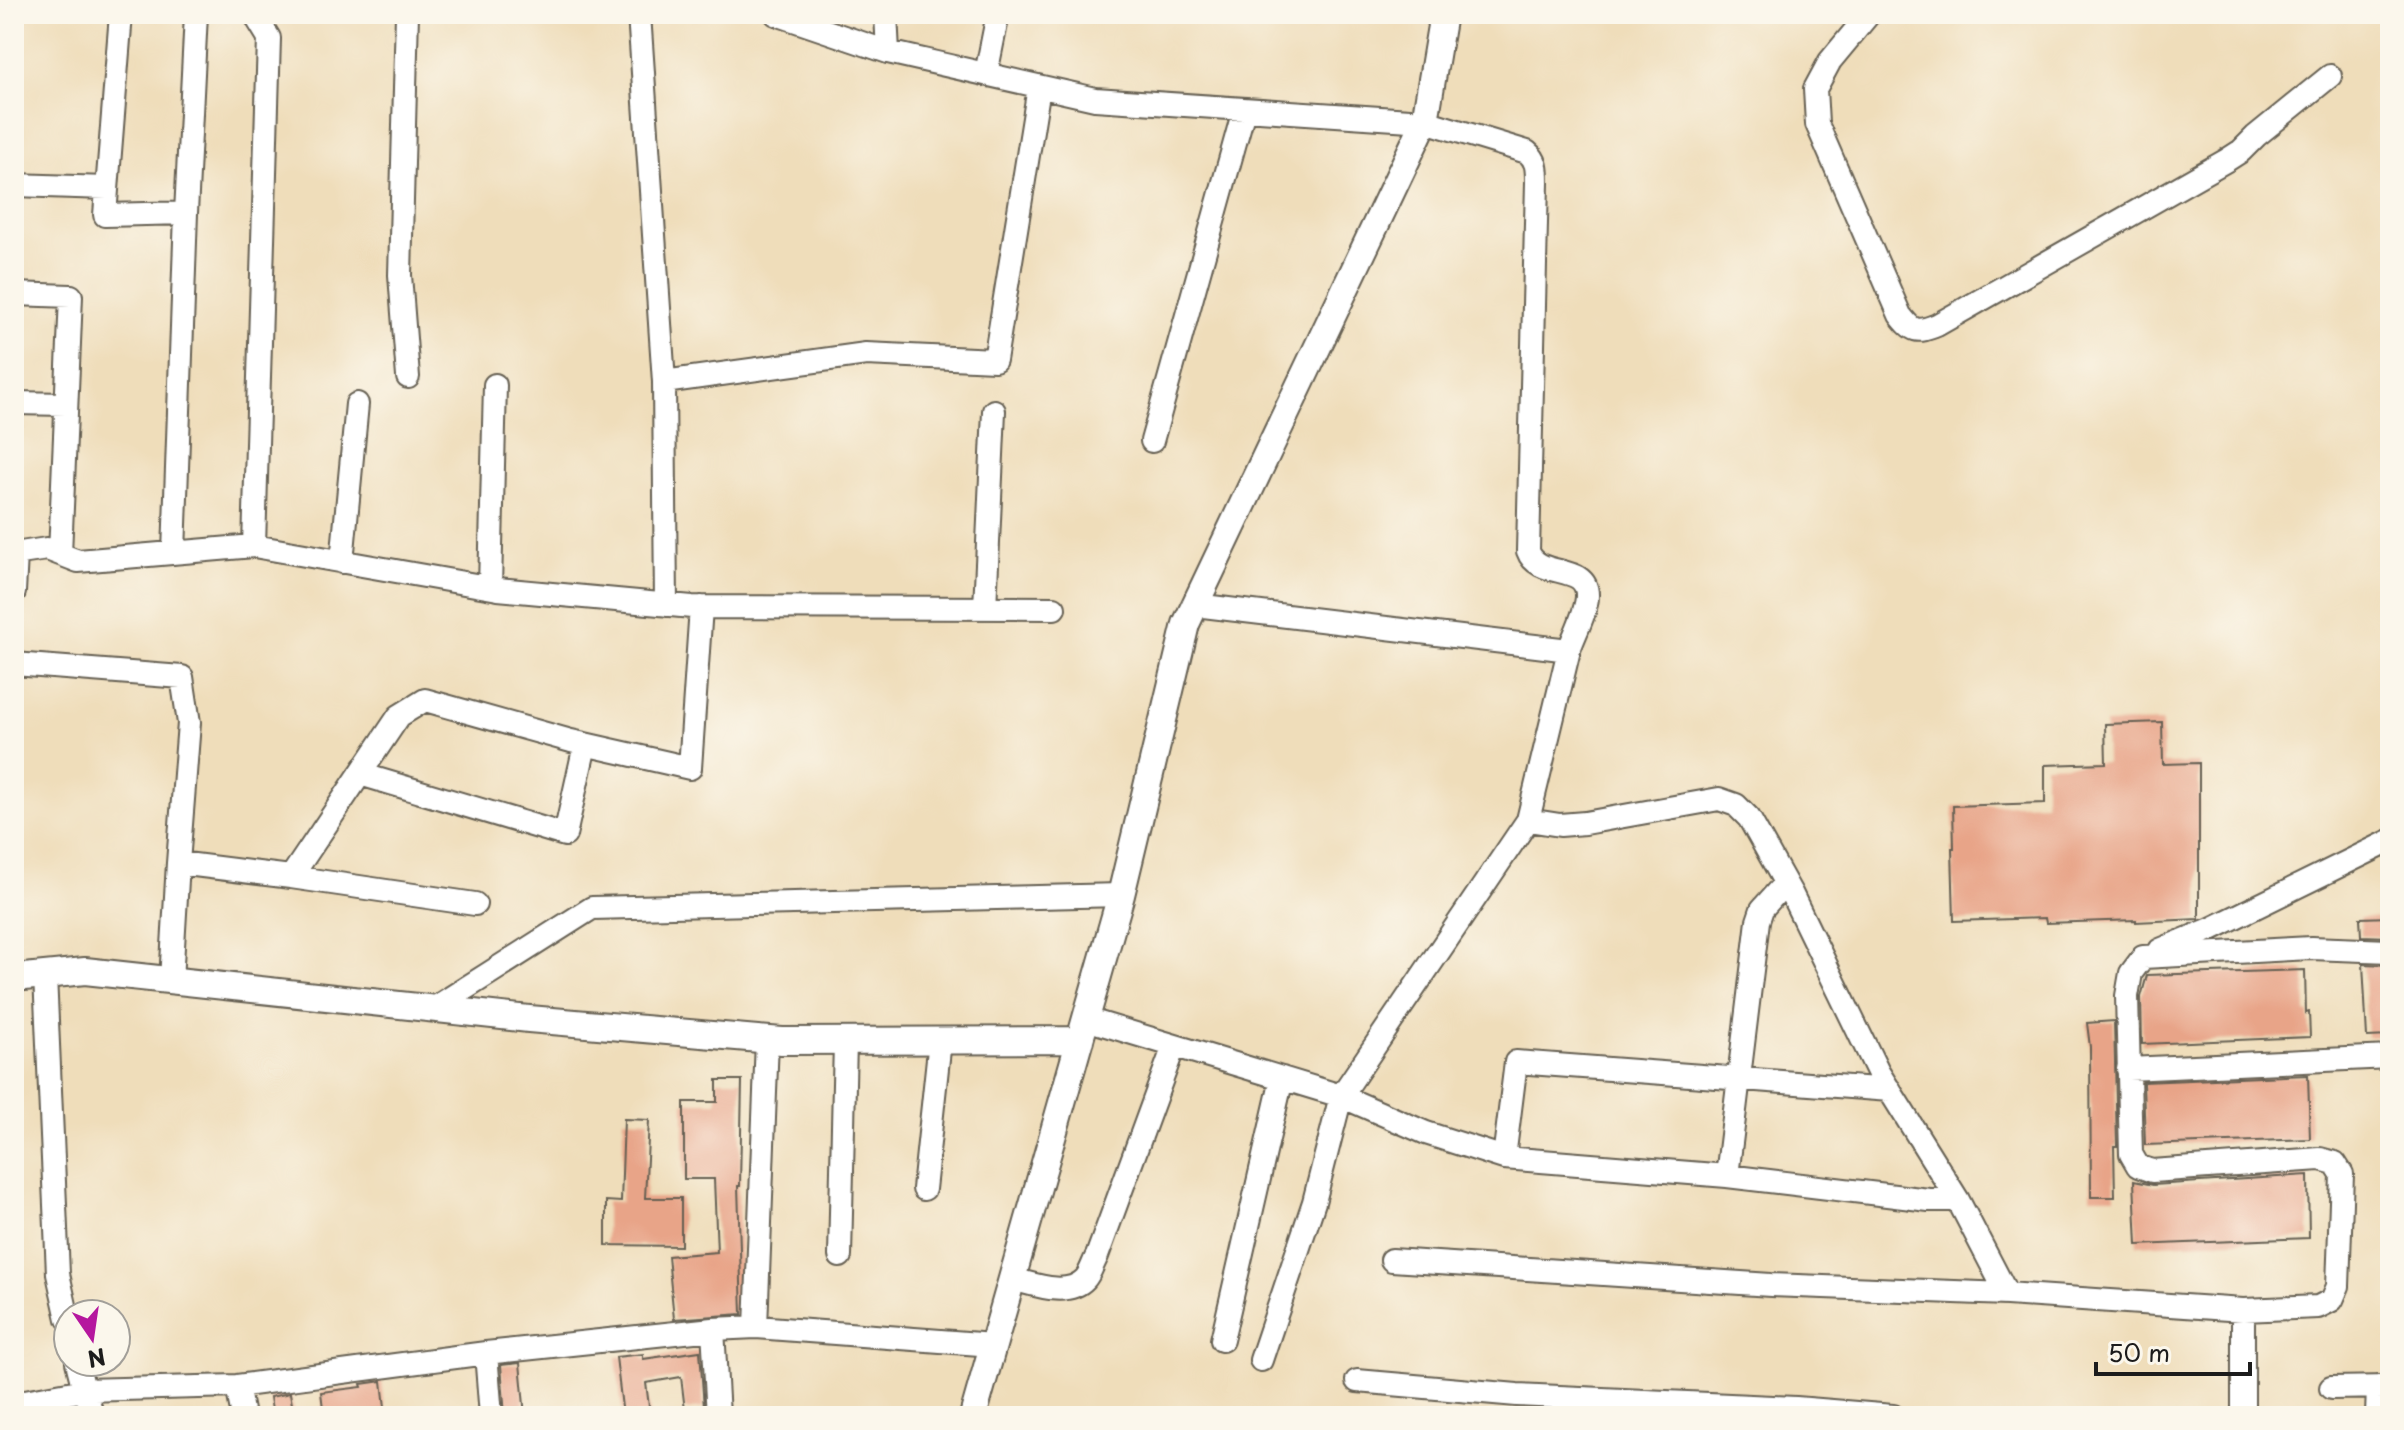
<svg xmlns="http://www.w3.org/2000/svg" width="2404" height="1430" font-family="'Playpen Sans',sans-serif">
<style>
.building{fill:#e8a488}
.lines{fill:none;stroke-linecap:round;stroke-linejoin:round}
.minor-casing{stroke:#666053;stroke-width:26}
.tertiary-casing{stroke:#666053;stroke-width:30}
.minor{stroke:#fff;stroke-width:22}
.tertiary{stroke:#fff;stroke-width:26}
</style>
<rect width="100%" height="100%" fill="#fbf7ec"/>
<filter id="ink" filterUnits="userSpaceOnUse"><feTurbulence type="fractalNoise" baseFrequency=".0125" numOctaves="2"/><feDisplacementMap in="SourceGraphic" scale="16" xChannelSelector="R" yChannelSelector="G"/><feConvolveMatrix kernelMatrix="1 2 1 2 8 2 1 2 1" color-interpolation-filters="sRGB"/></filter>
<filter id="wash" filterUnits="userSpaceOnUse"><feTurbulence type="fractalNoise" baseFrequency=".006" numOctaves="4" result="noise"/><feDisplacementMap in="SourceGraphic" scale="32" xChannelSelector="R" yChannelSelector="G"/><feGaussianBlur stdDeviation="1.8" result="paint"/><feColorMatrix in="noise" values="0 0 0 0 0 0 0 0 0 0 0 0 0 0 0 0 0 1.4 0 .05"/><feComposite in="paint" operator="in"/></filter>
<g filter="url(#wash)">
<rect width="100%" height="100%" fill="#efddba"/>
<g id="blocks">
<path class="building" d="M2162 722 2163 764 2199 763V919L2136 922V920L2046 923 2045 918 1954 921 1952 848H1954L1953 806 2045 803V765L2106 763 2105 724Z
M2390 917V937L2361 936 2360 918Z
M2363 964 2390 965V1036L2367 1037Z
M2305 970 2306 1013 2309 1012 2310 1037 2142 1044 2141 997 2147 975Z
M2114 1021 2117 1146H2114L2115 1197H2091L2090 1047 2087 1023Z
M2308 1075 2310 1139 2145 1145 2143 1082Z
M717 1080H742L740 1186H738L742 1314 674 1319 668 1256 717 1252 714 1179H684V1102H717Z
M624 1119 649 1120 645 1198H681V1246L606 1245V1201L621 1202Z
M2308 1175 2309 1238 2137 1245 2134 1181 2153 1185Z
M700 1351 704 1408 685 1410 681 1377 646 1383 650 1414 623 1416 616 1357 643 1354V1359Z
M520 1363 525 1416H505L501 1365Z
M382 1381 386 1416H324L321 1392 362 1387 361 1384Z
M290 1393 294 1416H273L270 1397Z"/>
</g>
</g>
<g filter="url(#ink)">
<use href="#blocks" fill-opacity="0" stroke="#666053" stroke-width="2"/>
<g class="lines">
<defs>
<path id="minor" d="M121 14 105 215 186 213 174 553
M407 14 400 275 408 377
M639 14 664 382 666 605
M776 14 888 52 1095 99 1425 121 1527 152C1537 160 1537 169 1537 182L1528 551C1538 580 1588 562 1587 596 1587 611 1574 635 1569 650
M886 14 888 52
M1869 14 1830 61 1815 89 1817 124 1900 315C1913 332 1917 333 1937 325L2227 160 2241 151 2256 136 2330 76
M986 74 998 14
M14 185 107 188
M186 213 196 14
M14 294 71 296 60 554
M664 382 866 354 995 360 1039 87
M14 403 66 404
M1152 441 1244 110
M254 546 269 38 258 20 259 14
M14 554 47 549 78 561 254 546 498 589 692 607 1054 608
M342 562 357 404
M490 587 495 385
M14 592 16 554
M985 608 994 411
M14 664 182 677 189 723 178 863
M360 774 565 835 585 745
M1528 820 1560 825 1585 823 1719 799 1736 805 1749 818 1791 893 1878 1072 1958 1200 2007 1294
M291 877 475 904
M2160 950 2211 929 2390 841
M45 975 58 1274 68 1319
M171 980 178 863 291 877 399 716 425 700 571 741 690 768 701 607
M433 1009 592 908 1121 895
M1086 1019 1341 1096 1528 820 1569 650 1195 605
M2128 1069 2390 1057
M1504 1158 1516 1062 1890 1090
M1727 1176 1758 921 1762 909 1785 883
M924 1189 940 1040
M840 1256 845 1041
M1392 1260 1771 1285 2007 1294 2243 1310V1416
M1012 1279C1033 1284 1067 1298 1085 1279 1090 1274 1093 1263 1097 1256L1174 1046
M2243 1310 2318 1307 2332 1300 2338 1286 2342 1174 2335 1163 2320 1159 2152 1171 2138 1166 2131 1154 2127 996 2131 973 2143 957 2311 948 2390 951
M756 1327 993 1345
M713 1329 718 1416
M1222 1340 1282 1078
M486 1353 491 1416
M1261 1360 1314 1202 1341 1096 1426 1133 1504 1158 1727 1176 1929 1200H1958
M77 1362 84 1390 93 1416
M1357 1381 1517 1395 1796 1408
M237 1386 243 1416
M2331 1388 2390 1387
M14 1403 84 1390 237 1386 486 1353 713 1329 756 1327 767 1040
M1795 1416 1796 1408 1893 1416
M2377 1416 2378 1387"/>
<path id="tertiary" d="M14 978 85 971 529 1019 782 1041 1080 1040
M973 1416 1121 895 1186 624 1425 121 1443 14"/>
</defs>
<use href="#minor" class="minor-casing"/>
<use href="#tertiary" class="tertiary-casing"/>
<use href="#minor" class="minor"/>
<use href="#tertiary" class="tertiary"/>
</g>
</g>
<rect width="2404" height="1430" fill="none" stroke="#fbf7ec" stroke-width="48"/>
<g transform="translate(92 1338) rotate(167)"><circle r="38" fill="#fbf7ec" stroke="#a29f99" stroke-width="2"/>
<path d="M0-6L14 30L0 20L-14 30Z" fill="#b5179e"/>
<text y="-12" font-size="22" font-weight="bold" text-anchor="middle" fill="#1c1c1c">N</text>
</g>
<path d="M2096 1362v12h154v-12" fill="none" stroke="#1c1c1c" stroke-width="4"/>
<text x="2108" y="1362" font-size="24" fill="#1c1c1c" stroke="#fbf7ec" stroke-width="6" paint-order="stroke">50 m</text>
</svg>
